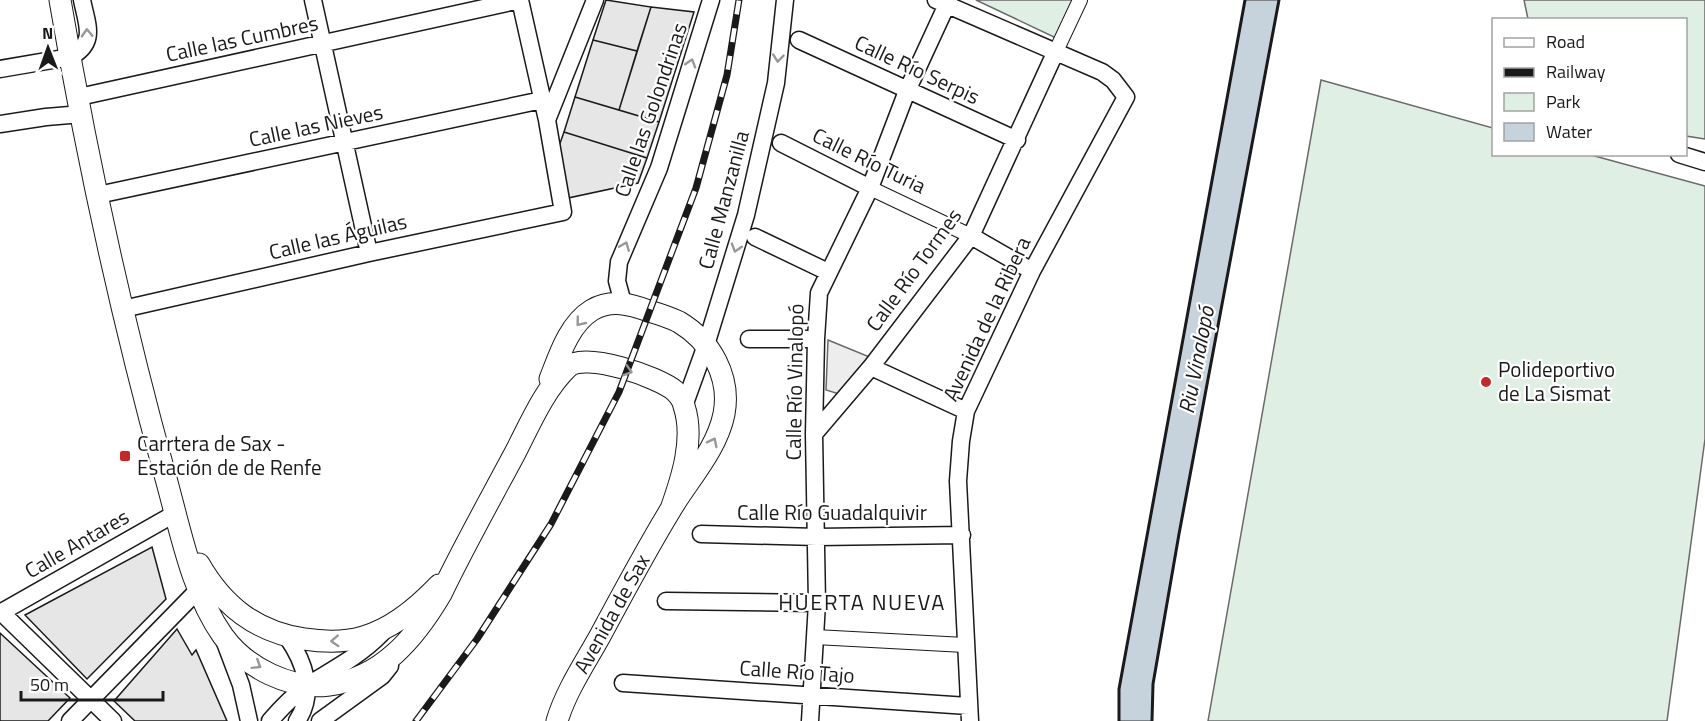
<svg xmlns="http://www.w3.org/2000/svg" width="1705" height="721" font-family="'Titillium Web',sans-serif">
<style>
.green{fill:#e0efe3;stroke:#6a6a6a;stroke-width:1.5}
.parking{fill:#ededed;stroke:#6a6a6a;stroke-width:1.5}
.water{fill:#c6d2dc;stroke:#6a6a6a;stroke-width:1.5}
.building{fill:#e6e6e6;stroke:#1a1a1a;stroke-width:1.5}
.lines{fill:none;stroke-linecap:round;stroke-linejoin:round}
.pedestrian-casing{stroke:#1a1a1a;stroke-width:16}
.minor-casing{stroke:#1a1a1a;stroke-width:19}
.tertiary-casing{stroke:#1a1a1a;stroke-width:23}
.pedestrian{stroke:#fff;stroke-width:14}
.minor{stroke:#fff;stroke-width:16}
.tertiary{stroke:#fff;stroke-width:21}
.rail-casing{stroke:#1a1a1a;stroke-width:7}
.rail{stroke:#fff;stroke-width:4.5;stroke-dasharray:14;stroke-linecap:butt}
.wall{stroke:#1a1a1a;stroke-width:3}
.oneway{stroke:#989898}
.poi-dot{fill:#c62828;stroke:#fff;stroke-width:2}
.labels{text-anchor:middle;stroke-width:4.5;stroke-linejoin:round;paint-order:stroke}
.street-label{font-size:21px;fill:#1a1a1a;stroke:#fff}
.poi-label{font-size:21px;fill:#1a1a1a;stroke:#fff;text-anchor:start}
.water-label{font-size:22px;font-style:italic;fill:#1a1a1a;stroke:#fff}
.neighbourhood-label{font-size:22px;letter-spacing:1.5px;fill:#1a1a1a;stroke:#fff}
</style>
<rect width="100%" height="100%" fill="#fff"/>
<path class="green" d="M976 0H1073L1056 38Z
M1524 0H1705V139L1686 136V20L1528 19Z
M1321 80 1493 128 1494 154 1591 155 1705 186V439L1667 721H1208Z"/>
<path class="parking" d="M828 340 872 358 839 394 826 390Z"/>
<path class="water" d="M1245 0H1279L1179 534 1153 684 1152 721H1119V689Z"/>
<path class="building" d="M606 0 651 7 637 51 593 40Z
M651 7 694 12 659 122 619 110Z
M593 40 637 51 619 110 575 97Z
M575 97 659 122 647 158 564 132Z
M564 132 647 158 638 183 568 198 558 149Z
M152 547 166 599 87 679 25 615Z
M177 629 192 655 196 650 227 721H135L114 701Z
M0 633 70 698 48 721H0Z"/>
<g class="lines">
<defs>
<path id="pedestrian" d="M1056 51 1080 0
M870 188 971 236
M815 637 965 645"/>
<path id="minor" d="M313 0 369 253
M520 0 547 120 595 0
M936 0 1102 72 1113 80 1126 97 1032 271 966 411 961 441 958 481 970 721
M799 40 1017 140
M0 69 70 57C97 43 87 25 82 0
M79 97 520 0
M0 124 46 117 82 114
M781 143 870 188
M1679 154 1705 162
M98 195 542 100
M971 236 1032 271
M755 237 828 272
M623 303 617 281 619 262 659 168 711 0
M123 309 369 253 563 212 547 120
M749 339H816
M871 367 966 411
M684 406 706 345 746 215 776 83 785 0
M814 434 871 367 971 236 1056 51
M701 534 817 537 962 535
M666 601 817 603
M0 613 176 513
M2 613 113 721
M287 637C304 661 316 693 297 721
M224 640 241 685 249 721
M623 683 968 706
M70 721 199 589
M270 721C281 708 294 695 308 685 334 669 361 655 382 633
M320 721 382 676 390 666
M810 721 817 603 814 434 816 339 819 293 870 188 907 91 949 0"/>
<path id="tertiary" d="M60 0C87 159 122 319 165 475 180 528 191 591 223 636 246 668 291 690 329 685 382 678 415 638 441 594 464 546 490 500 515 453 530 424 544 390 568 367 584 351 659 377 675 391 679 395 683 400 684 406 695 439 682 478 671 509
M550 379C559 356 569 324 592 310 611 299 630 304 649 311 659 314 669 317 679 322 711 341 731 377 724 414 717 449 689 479 671 509 646 550 623 593 600 636 585 663 566 691 557 721
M199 564C223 606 256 632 304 639 324 642 343 643 363 637 392 629 419 606 439 585"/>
</defs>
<use href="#pedestrian" class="pedestrian-casing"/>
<use href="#minor" class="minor-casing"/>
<use href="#tertiary" class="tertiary-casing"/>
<use href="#pedestrian" class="pedestrian"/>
<use href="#minor" class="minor"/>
<use href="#tertiary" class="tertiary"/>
<defs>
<path id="rail" d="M416 721 477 639 551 524 619 392 696 188 727 75 739 0"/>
</defs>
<use href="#rail" class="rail-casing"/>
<use href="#rail" class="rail"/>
<path class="wall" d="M1119 721V689L1245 0
M1152 721 1153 684 1179 534 1279 0"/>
</g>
<defs><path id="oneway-chevron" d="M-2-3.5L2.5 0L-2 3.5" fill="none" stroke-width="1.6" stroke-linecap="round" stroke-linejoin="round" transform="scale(1.5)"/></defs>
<g class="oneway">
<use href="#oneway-chevron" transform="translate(87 33) rotate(-92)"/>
<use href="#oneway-chevron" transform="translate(778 58) rotate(96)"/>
<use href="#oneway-chevron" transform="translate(691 63) rotate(-73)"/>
<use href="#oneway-chevron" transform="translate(625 246) rotate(-68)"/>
<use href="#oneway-chevron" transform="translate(736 248) rotate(107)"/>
<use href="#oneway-chevron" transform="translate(580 322) rotate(129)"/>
<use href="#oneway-chevron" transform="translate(628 371) rotate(17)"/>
<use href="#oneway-chevron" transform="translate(713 442) rotate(-64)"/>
<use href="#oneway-chevron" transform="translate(335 641) rotate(177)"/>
<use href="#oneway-chevron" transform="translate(257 665) rotate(32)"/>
</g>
<g class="poi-dot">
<circle cx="1486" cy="382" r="6"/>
<rect x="119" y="450" width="12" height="12" rx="3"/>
</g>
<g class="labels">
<g class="street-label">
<text transform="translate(242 39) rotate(-12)" y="7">Calle las Cumbres</text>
<text transform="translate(917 70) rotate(25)" y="7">Calle Río Serpis</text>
<text transform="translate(651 110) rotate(-71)" y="7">Calle las Golondrinas</text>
<text transform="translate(316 126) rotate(-12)" y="7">Calle las Nieves</text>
<text transform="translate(869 161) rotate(26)" y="7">Calle Río Turia</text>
<text transform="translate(724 200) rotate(-75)" y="7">Calle Manzanilla</text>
<text transform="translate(338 237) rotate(-13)" y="7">Calle las Águilas</text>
<text transform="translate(914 270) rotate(-54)" y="7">Calle Río Tormes</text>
<text transform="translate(987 319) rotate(-65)" y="7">Avenida de la Ribera</text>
<text transform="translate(795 382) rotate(-89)" y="7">Calle Río Vinalopó</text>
<text x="832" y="520">Calle Río Guadalquivir</text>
<text transform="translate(77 544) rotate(-30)" y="7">Calle Antares</text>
<text transform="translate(612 614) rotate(-61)" y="7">Avenida de Sax</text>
<text transform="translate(797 672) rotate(4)" y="7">Calle Río Tajo</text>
</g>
<g class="poi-label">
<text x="1498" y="377">Polideportivo<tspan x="1498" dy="24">de La Sismat</tspan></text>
<text x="137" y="451">Carrtera de Sax -<tspan x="137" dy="24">Estación de de Renfe</tspan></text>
</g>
<g class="water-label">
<text transform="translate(1196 360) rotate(-79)" y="8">Riu Vinalopó</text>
</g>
<g class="neighbourhood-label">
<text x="862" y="610">HUERTA NUEVA</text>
</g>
</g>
<rect x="1492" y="18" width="195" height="138" fill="#ffffff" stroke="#a3a3a3" stroke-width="1.5"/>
<rect x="1504" y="38" width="30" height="9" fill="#ffffff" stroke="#a3a3a3" stroke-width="1.5"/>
<text x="1546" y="48" font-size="18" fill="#1a1a1a">Road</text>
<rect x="1504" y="68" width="30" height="9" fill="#1a1a1a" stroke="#a3a3a3" stroke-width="1.5"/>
<text x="1546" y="78" font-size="18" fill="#1a1a1a">Railway</text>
<rect x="1504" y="93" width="30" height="18" fill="#e0efe3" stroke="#a3a3a3" stroke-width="1.5"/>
<text x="1546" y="108" font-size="18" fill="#1a1a1a">Park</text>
<rect x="1504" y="123" width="30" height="18" fill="#c6d2dc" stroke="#a3a3a3" stroke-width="1.5"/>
<text x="1546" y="138" font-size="18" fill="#1a1a1a">Water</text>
<g transform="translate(48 48) rotate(359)" stroke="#ffffff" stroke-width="4.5" paint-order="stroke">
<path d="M0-4.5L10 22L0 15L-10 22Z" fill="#1a1a1a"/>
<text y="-9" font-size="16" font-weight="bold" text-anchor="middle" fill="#1a1a1a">N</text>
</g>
<path d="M21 691v9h142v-9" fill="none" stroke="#1a1a1a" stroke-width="3"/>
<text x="30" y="691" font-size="18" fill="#1a1a1a" stroke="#ffffff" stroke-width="4.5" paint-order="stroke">50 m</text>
</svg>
